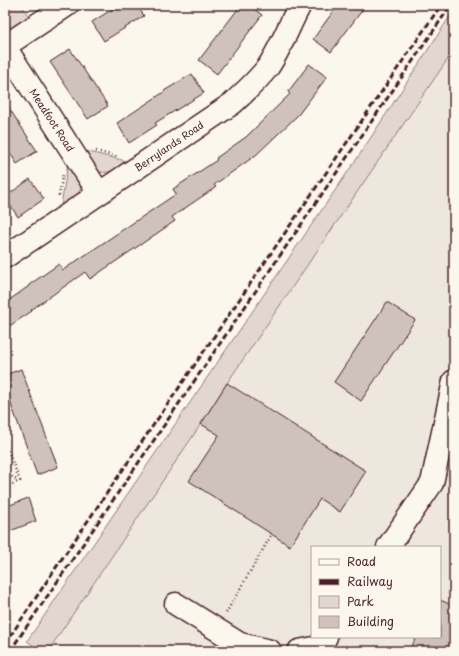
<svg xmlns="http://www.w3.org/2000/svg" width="459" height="656" font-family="'Playpen Sans',sans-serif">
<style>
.built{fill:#eee7de;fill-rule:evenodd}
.green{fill:#e2d7d0;stroke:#967b7e}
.building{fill:#cfc2bc;stroke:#4a1f2b}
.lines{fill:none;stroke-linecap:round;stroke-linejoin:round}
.minor-casing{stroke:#4a1f2b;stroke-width:25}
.path{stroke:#4a1f2b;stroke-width:2.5;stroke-dasharray:1 3;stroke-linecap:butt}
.minor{stroke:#fbf7ec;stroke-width:22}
.rail{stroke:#4a1f2b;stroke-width:3;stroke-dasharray:6 3;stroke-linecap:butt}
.labels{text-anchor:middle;stroke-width:4;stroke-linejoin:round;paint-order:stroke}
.street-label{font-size:10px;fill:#4a1f2b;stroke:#fbf7ec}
</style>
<rect width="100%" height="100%" fill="#fbf7ec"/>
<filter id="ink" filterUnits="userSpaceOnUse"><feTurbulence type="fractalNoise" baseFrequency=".025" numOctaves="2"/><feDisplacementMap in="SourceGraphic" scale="8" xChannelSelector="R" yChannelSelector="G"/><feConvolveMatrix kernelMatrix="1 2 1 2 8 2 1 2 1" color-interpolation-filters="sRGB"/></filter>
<g filter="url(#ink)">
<path class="built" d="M454 50V651H48L201 424 227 383ZM312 547H440V637H312Z"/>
<path class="green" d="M5 5H22V6L31 20 5 36Z
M454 10V50L227 383 201 424 48 651H41L27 641 360 154Z
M85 151 126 161C116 169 112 174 99 172Z
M68 163C72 170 85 184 79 192 77 196 65 203 61 206Z"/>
<path class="building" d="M119 5H137L144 16 104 41 92 22Z
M241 5H249L262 15 217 74 199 60Z
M338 5H366L331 52 313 39Z
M70 49 108 106 88 119 50 62Z
M309 64 327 77 298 115 256 155 214 185 216 187 172 217 175 221 90 279 85 272 31 310 32 311 5 329V303L29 286V285L59 264 63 270 176 194 173 189 217 160 216 158 246 137 290 94 288 92Z
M192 74 204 93 155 123 157 125 129 143 117 123 164 92V91Z
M5 102 37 151 17 164 5 145Z
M30 179 44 199 18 217 5 197Z
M387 302 415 320 361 401 334 382Z
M21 369 58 467 37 475 5 388V375Z
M227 383 366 471 340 512 320 499 290 546 189 481 219 435 201 424Z
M28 498 36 521 5 533V507Z
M440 600 454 606V651H410L416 637H440Z"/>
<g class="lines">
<defs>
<path id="minor" d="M5 46 67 5
M5 47 99 193
M5 257 233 103C245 92 258 80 268 67 281 48 289 25 300 5
M388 547 432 483 454 381
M176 604 240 644 270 651
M299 651 319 647 326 637"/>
</defs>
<use href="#minor" class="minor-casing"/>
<path class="path" d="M96 151 118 157
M59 196 63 174
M5 443 20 481 5 487
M5 472 18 481
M226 613 272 534"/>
<use href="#minor" class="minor"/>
<path class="rail" d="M5 644 59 563 441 5
M10 651 451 5"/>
</g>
</g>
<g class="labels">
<g class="street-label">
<text transform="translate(52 120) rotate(57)" y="4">Meadfoot Road</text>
<text transform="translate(169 146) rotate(-34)" y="4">Berrylands Road</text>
</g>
</g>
<rect width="459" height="656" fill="none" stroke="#fbf7ec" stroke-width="20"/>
<rect x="10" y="10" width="439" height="636" fill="none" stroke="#4a1f2b" stroke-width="1.5" filter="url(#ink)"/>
<rect x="311" y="546" width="130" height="92" fill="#fbf7ec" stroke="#b4a19f"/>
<rect x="319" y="559" width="20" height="6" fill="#fbf7ec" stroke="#b4a19f"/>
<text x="347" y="566" font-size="12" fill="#4a1f2b">Road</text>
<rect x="319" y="579" width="20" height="6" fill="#4a1f2b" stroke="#b4a19f"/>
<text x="347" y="586" font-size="12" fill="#4a1f2b">Railway</text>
<rect x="319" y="596" width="20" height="12" fill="#e2d7d0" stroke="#b4a19f"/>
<text x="347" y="606" font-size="12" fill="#4a1f2b">Park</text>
<rect x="319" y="616" width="20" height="12" fill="#cfc2bc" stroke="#b4a19f"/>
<text x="347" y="626" font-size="12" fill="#4a1f2b">Building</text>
</svg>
